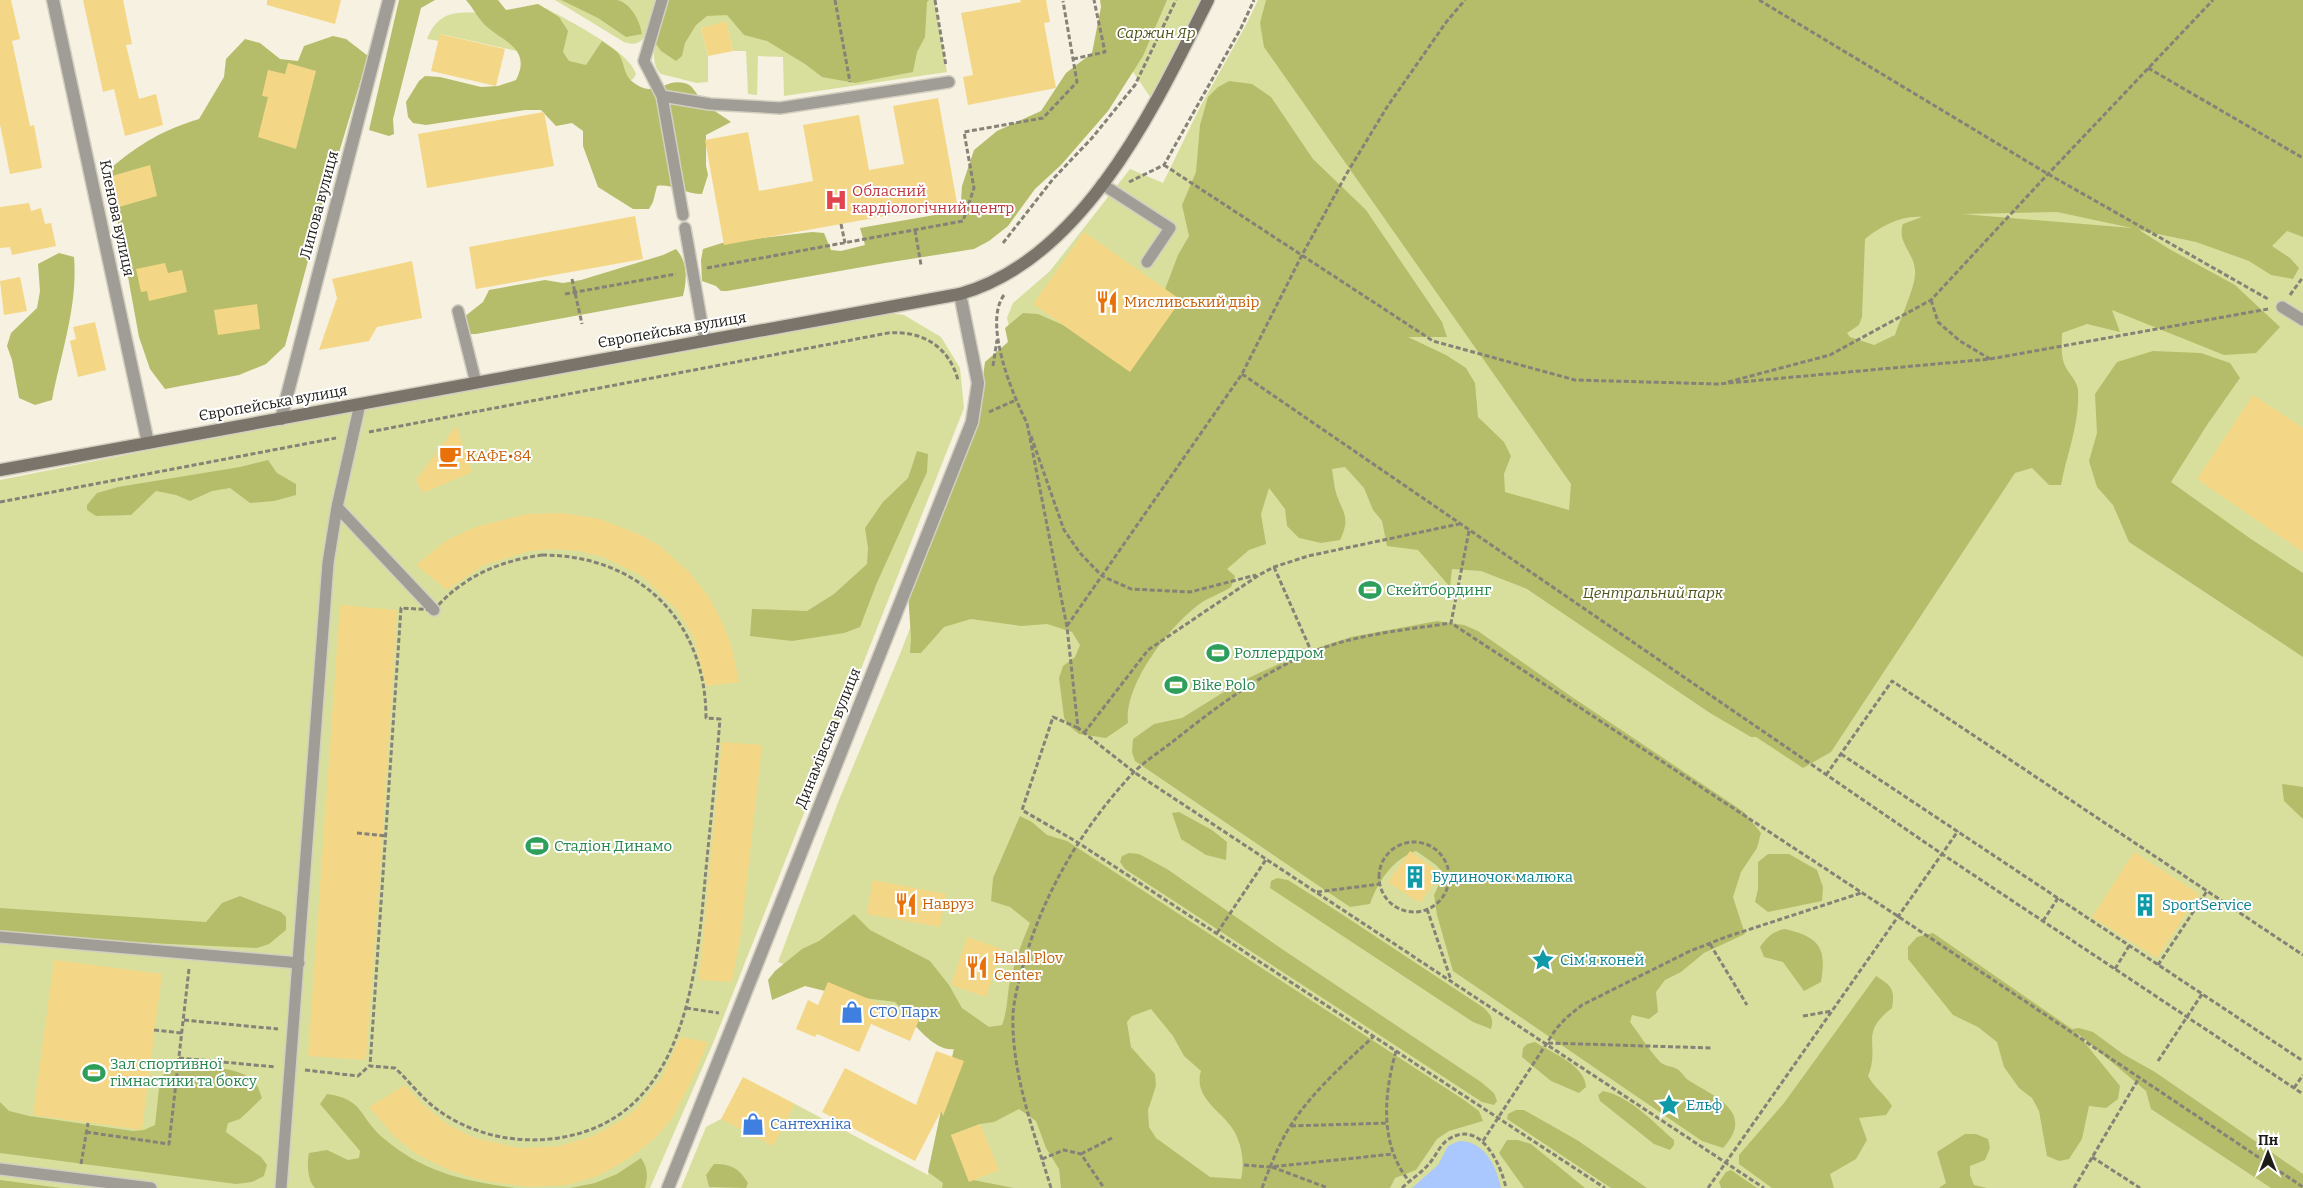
<svg xmlns="http://www.w3.org/2000/svg" width="2303" height="1188" font-family="Bitter,serif">
<style>
.green{fill:#d8df9d}
.forest{fill:#b5bd6b;fill-rule:evenodd}
.water{fill:#aac7fe}
.building{fill:#f4d786}
.lines{fill:none;stroke-linecap:round;stroke-linejoin:round}
.service-casing{stroke:#d3cfc0;stroke-width:14}
.minor-casing{stroke:#d3cfc0;stroke-width:15}
.tertiary-casing{stroke:#d3cfc0;stroke-width:15}
.secondary-casing{stroke:#d3cfc0;stroke-width:15}
.path{stroke:#868277;stroke-width:3;stroke-dasharray:5 2.5;stroke-linecap:butt}
.service{stroke:#a09c96;stroke-width:11}
.minor{stroke:#a09c96;stroke-width:12}
.tertiary{stroke:#a09c96;stroke-width:12}
.secondary{stroke:#7a746b;stroke-width:12}
.labels{text-anchor:middle;stroke-width:4;stroke-linejoin:round;paint-order:stroke}
.park-label{font-size:15px;font-style:italic;fill:#515519;stroke:#fff}
.health-label{font-size:15px;fill:#be3a42;stroke:#fff;text-anchor:start}
.street-label{font-size:15px;fill:#1e1c16;stroke:#fff}
.food-label{font-size:15px;fill:#c56008;stroke:#fff;text-anchor:start}
.leisure-label{font-size:15px;fill:#27864d;stroke:#fff;text-anchor:start}
.culture-label{font-size:15px;fill:#0d838f;stroke:#fff;text-anchor:start}
.shop-label{font-size:15px;fill:#366cbe;stroke:#fff;text-anchor:start}
</style>
<rect width="100%" height="100%" fill="#f6f1e0"/>
<path class="green" d="M555 0H655C650 17 650 52 624 42Z
M668 0H935L947 72 784 96 783 57 758 56 757 95 748 94 746 51H733L726 22 701 28 708 56V82L697 83 661 74C644 60 663 19 668 0Z
M1116 0H1208L1155 104 1129 66Z
M1258 0H2303V1188H681L706 1127 721 1119 795 1104 928 1175 955 1042 817 976 778 962 839 800 900 654 990 423 1013 342 1007 318 1013 303 1050 271 1130 169 1163 183 1199 109 1246 25Z
M538 4C561 17 630 50 636 74L633 79 628 81 562 61 441 34 439 41 427 39C442 0 473 17 504 12 515 11 527 6 538 4Z
M855 309 904 315 941 337 960 368 964 408 714 1041 650 1188H0V480Z"/>
<path class="forest" d="M399 0H435L421 8 393 119 394 134 389 136 369 130Z
M466 0H498L506 10 538 4 559 17 568 31 563 52 569 61 586 65 602 41C608 46 617 50 620 56 625 66 624 76 634 83 657 99 664 78 684 83 692 84 695 92 700 98 708 108 720 114 731 122L706 135V166L708 175 702 194C685 194 670 183 657 186L653 202 649 209H633L598 187 583 146V131L572 123 556 126 541 110H525L426 125 413 123 408 117 406 102 419 81 425 76 440 77 481 87 498 86 516 80C533 47 500 41 483 23 477 16 472 7 466 0Z
M561 0C576 0 604 0 617 0 631 3 640 21 642 34L626 37 598 18Z
M663 0H929L927 2 925 37 917 52 913 72 855 83 822 77 805 64 767 41 744 35 727 15 707 16 696 25 685 43 682 56 676 61 661 51 656 44 661 24 659 20Z
M1100 0H1167L1143 56 1108 111 1061 165 1035 189 1008 226 989 241 974 249 885 263 727 291H721L716 286 702 281 701 260 703 249 722 243 812 232 824 233 831 250 841 251 865 245 860 228 952 212 961 201 962 186 974 150 997 131 1041 111 1066 73 1092 53 1101 7Z
M1266 0H2303V237L2287 231 2272 246 2290 258 2299 268 2293 279 2271 275 2249 261 2196 242 2139 230 2171 250 2235 285 2280 327 2256 353 2224 355 2112 310 2120 332 2087 324 2062 333C2062 341 2061 352 2063 360 2065 371 2077 379 2078 390 2080 423 2067 453 2061 485H2049L2032 468 2015 473 1831 752 1803 768 1756 737H1751L1710 713 1527 589 1481 571 1452 569 1450 587 1418 550 1387 546 1382 521 1373 510 1364 488 1345 467 1332 469C1333 476 1334 483 1335 489 1341 512 1352 515 1340 540L1321 543 1299 538 1287 526 1285 509 1269 488 1261 514 1266 544 1249 550 1227 569 1235 576 1231 587C1222 593 1210 597 1201 603 1170 625 1124 684 1128 723L1106 738 1079 734 1067 724 1064 717 1059 678 1063 666 1075 657 1080 645 1072 632 1047 624 1021 626 971 619 944 627 921 653H910L911 638 908 593 976 428 985 362 1008 342 1005 328 1023 313 1038 314 1118 349 1164 292 1178 255 1189 236 1182 205 1196 172 1200 125 1208 97 1218 87 1229 81 1252 84 1271 97 1313 159 1366 210 1442 322 1447 337H1408L1446 355 1466 368 1475 383 1478 417 1504 442 1511 456 1504 474 1505 492 1569 510 1571 484 1264 47 1260 23ZM2057 212 2132 228 1962 214H1963ZM1922 217 1903 224C1896 244 1917 254 1915 275 1914 289 1900 320 1895 335L1874 345 1850 337 1847 333 1859 325 1862 317 1865 239C1881 226 1901 215 1922 217Z
M333 36 346 39 368 56 322 209 285 346 266 364 239 375 165 389 150 369 139 337 118 222 112 167C141 143 163 130 199 119L224 77 226 59 245 39 260 43 280 59 298 61 304 46Z
M676 249C688 262 687 280 683 296L476 334H470L465 330 464 317 483 302 489 290 545 280 563 283 581 280 663 255Z
M59 253 74 257C78 306 61 353 52 400L35 405 19 398 12 360 7 346 11 333 37 308 40 291 38 264Z
M2153 351 2201 353 2230 363 2240 378 2207 425 2171 482 2251 539 2303 573V657L2129 542 2113 505 2097 487 2089 461 2097 433 2095 394 2117 362Z
M917 451 928 454 927 472 876 585 860 627 844 633 792 641 750 636 752 609 807 611 834 594 867 564 868 548 865 528 883 502 908 478Z
M268 460 277 473 296 484V495L274 501 250 503 230 488 212 491 190 501 176 495 156 491 131 515 96 516 87 510V505L97 493 118 487 240 467Z
M1437 621 1464 625 1478 631 1572 697 1744 812 1761 833 1757 848 1741 872 1733 897 1745 934 1704 953 1681 972 1665 980 1656 992 1658 1012 1649 1019 1632 1015 1630 1022C1640 1035 1649 1050 1660 1062 1664 1066 1672 1066 1677 1069 1682 1072 1684 1077 1688 1080 1715 1097 1756 1112 1723 1148L1702 1141 1453 971 1437 915 1434 895 1444 874 1436 865 1416 851C1393 859 1378 881 1370 904L1350 907 1135 761 1132 752 1133 739 1154 724 1182 718 1240 682 1302 653 1351 637Z
M2282 784 2303 787V819L2284 801Z
M1179 812 1212 830 1227 842 1226 860 1206 855 1181 839 1172 813Z
M1020 816 1032 822 1047 835 1067 841 1464 1100 1479 1111 1483 1121 1449 1131 1437 1139 1416 1170 1395 1178 1390 1188H1061L1059 1169 1046 1148 1036 1121 1019 1109 994 1122 980 1124 951 1135 968 1179 1014 1188H942L943 1183 928 1172 954 1049C932 1052 910 1018 895 1002L841 995 805 986 772 1000 768 980 775 971 802 949 819 941 854 914 870 930 930 961 949 985 962 1008 989 1027 1002 1025C1007 1012 1007 1000 1009 986 1014 964 1021 944 1030 923L1010 907 991 901 993 878ZM1151 1009 1173 1036 1184 1056 1201 1071C1192 1101 1228 1113 1237 1137 1243 1151 1244 1165 1241 1179L1210 1177 1156 1138 1149 1127 1148 1110 1156 1086 1155 1074 1131 1047 1127 1022 1132 1016Z
M1129 853 1139 854 1167 869 1282 949 1481 1082 1494 1093 1497 1101 1494 1105 1482 1102 1125 869 1120 862 1122 856Z
M1768 854H1789L1817 870 1823 887 1822 901 1768 912 1755 902 1758 889V862Z
M1277 878 1288 880 1340 913 1484 1008C1491 1015 1494 1019 1491 1029L1473 1022 1270 888 1271 881Z
M240 896 281 912 286 917V930L269 944 257 948 84 940 0 931V908L206 922 222 903Z
M1785 929C1819 937 1827 947 1821 982L1804 991 1783 962 1764 957 1760 947C1767 937 1773 931 1785 929Z
M1933 933 2072 1029 2079 1028 2093 1032 2123 1054 2155 1072 2303 1174V1188H2271L2151 1109 2146 1091 2076 1032 2120 1086 2118 1099 2106 1108 2089 1106 2082 1139 2069 1159 2059 1161 2047 1156 2039 1111 2032 1098 2019 1088 2004 1067 1997 1042 1978 1027 1953 1015 1908 959V947L1917 937Z
M1876 976C1892 986 1895 989 1892 1008 1858 1034 1881 1044 1868 1076 1875 1089 1884 1093 1892 1106L1886 1115 1859 1118 1867 1140 1856 1159 1830 1174 1834 1188H1772L1739 1164V1155L1784 1103Z
M1535 1042C1552 1053 1585 1065 1586 1087L1579 1093 1551 1081 1522 1057 1523 1048 1527 1044Z
M170 1067C192 1067 241 1063 256 1084 259 1088 260 1094 262 1098L240 1119 228 1123 226 1132 261 1157 267 1165 264 1176 252 1182 236 1184 0 1153V1102L9 1111 29 1116 133 1131 144 1130 155 1125 160 1079Z
M1603 1091C1630 1096 1654 1123 1674 1140V1145L1670 1150 1654 1144 1600 1101 1598 1095Z
M327 1094C364 1099 359 1117 382 1137 422 1172 464 1181 515 1188H315C307 1180 307 1163 309 1153L327 1150 348 1160 359 1158 360 1151 320 1104Z
M1516 1110H1524L1577 1140 1647 1188H1611L1507 1119 1508 1114Z
M1965 1134H1976L1988 1139 1990 1148 1985 1160 1970 1166V1175L1974 1185 1987 1188H1939L1946 1183 1937 1152Z
M1507 1140H1518L1531 1144 1585 1188H1524L1499 1153Z
M641 1158C648 1168 648 1177 645 1188H570L595 1183 617 1174Z
M714 1164C731 1164 739 1168 748 1183L746 1188 709 1187 706 1175Z
M1731 1170 1757 1188H1721L1719 1182 1726 1172Z
M0 1180 61 1188H0Z"/>
<path class="water" d="M1459 1141C1485 1141 1496 1166 1501 1188H1412L1438 1165 1448 1146Z"/>
<path class="building" d="M0 0H11L20 39 12 41 30 126 34 125 42 168 10 174 0 124Z
M83 0H123L132 44 126 45 139 99 156 94 163 125 125 136 114 89 103 92Z
M267 0H341L335 24 267 5Z
M1020 0H1046L1050 22 1044 23 1056 88 968 105 963 77 973 75 961 13 1021 2Z
M726 21 733 51 708 56 701 28Z
M440 34 505 49 496 86 431 71Z
M288 63 316 71 296 149 258 137 268 97 262 96 268 70 285 74Z
M938 98 957 203 724 245 705 140 748 132 759 191 813 181 803 125 859 115 869 170 904 164 893 106Z
M544 112 554 166 427 188 418 134Z
M150 165 157 196 119 207 112 176Z
M29 203 31 211 41 208 45 224 51 223 56 246 12 255 10 247 0 248V207Z
M635 216 643 259 476 289 469 247Z
M1084 232 1181 300 1130 372 1033 304Z
M412 261 422 318 377 327 369 341 319 350 337 298 332 279Z
M165 263 168 273 182 270 187 292 149 301 147 291 141 292 136 269Z
M20 277 27 311 4 315 0 281Z
M257 304 260 329 218 335 214 310Z
M95 322 106 370 78 377 70 341 76 339 73 327Z
M2253 395 2303 428V552L2197 479Z
M456 426 472 472 423 493 416 480Z
M562 513 600 519 643 536 661 547 689 572 709 597 721 620 731 644 739 682 706 686 694 638 677 610 642 576 603 557 578 551 553 549 530 551 484 565 447 590 416 565 447 540 478 526 527 514Z
M340 605 397 610 382 844 366 1060 308 1056Z
M722 742 762 745 741 933 732 982 699 980Z
M1410 851 1441 873 1420 903 1388 882Z
M2134 852 2199 894 2157 958 2092 917Z
M873 880 946 894 940 927 867 914Z
M967 937 1002 949 986 997 951 985Z
M54 960 162 974 142 1130 33 1115Z
M828 982 919 1020 910 1041 871 1024 859 1052 817 1034 815 1037 796 1029 808 1000 818 1005Z
M680 1037 708 1042 693 1078 672 1119 654 1139 628 1159 598 1176 567 1185 528 1187 480 1180 451 1171 416 1154 395 1137 369 1107 405 1085 421 1103 448 1125 475 1138 519 1148 559 1146 593 1136 623 1119 637 1108 662 1077Z
M936 1051 964 1061 943 1116 941 1111 915 1161 822 1112 845 1068 916 1105Z
M743 1077 795 1104 773 1146 721 1119Z
M980 1124 999 1170 969 1182 951 1135Z"/>
<g class="lines">
<defs>
<path id="service" d="M662 0 644 61 662 96 683 215
M662 96 710 104 780 108 949 82
M1102 184 1170 228 1147 262
M685 228 705 341
M2282 307 2303 320
M458 311 476 383
M337 507 434 610
M0 937 299 963
M0 1169 151 1188
M281 1188 328 563 337 507 360 404"/>
<path id="minor" d="M53 0 148 443
M281 419 389 0"/>
<path id="tertiary" d="M668 1188 972 422 978 383 960 294"/>
<path id="secondary" d="M0 470 960 294C1084 259 1155 106 1208 0"/>
</defs>
<use href="#service" class="service-casing"/>
<use href="#minor" class="minor-casing"/>
<use href="#tertiary" class="tertiary-casing"/>
<use href="#secondary" class="secondary-casing"/>
<path class="path" d="M835 0 850 82
M935 0 946 66
M1759 0 2048 174 2268 299
M1073 59 1105 52 1094 0
M2148 68 2303 158
M1164 165 1433 341 1575 380 1718 384 1990 359 2268 309
M1129 182 1164 165 1241 28 1254 0
M841 224 845 243
M915 230 921 265
M1003 243 1053 179 1092 138 1135 85 1176 0
M707 268 963 221 974 188 964 132 1043 118 1077 82 1063 1
M572 279 582 324
M565 294 676 274
M1004 295C983 323 1012 394 1027 423L1067 627 1078 728 1134 772 1764 1188
M2290 295 2303 277
M1931 300 1938 322 1960 341 1990 359
M993 366 997 340
M1242 374 1942 854 2303 1094
M1728 382 1830 355 1931 300 2048 174 2213 0
M989 412 1016 400
M369 432 888 333C921 330 949 346 958 380
M1031 436 1064 530 1080 553 1102 576 1131 589 1190 592 1256 575
M0 502 336 438
M1469 531 1451 623 1899 917 2303 1187
M542 555C638 555 706 620 706 718L720 719C716 769 711 819 706 869 697 969 688 1114 564 1137 517 1146 463 1134 427 1101 416 1091 407 1079 395 1068L370 1066 401 608 434 610C462 577 499 561 542 555Z
M1274 567 1312 653
M1067 626 1242 374 1302 255 1347 173 1387 107 1447 21 1465 0
M1078 728 1053 717 1022 810 1077 842 1605 1188
M1084 733 1148 650 1259 575 1274 567 1308 556 1459 524
M1841 754 2303 1061
M1826 775 1892 681 2303 955
M357 833 386 836
M1379 877a35 35 0 1 1 70 0a35 35 0 1 1-70 0Z
M1317 892 1380 884
M1427 909 1451 980
M2043 921 2058 898
M1217 933 1267 858
M1710 944 1747 1005
M2158 965 2207 891
M2115 969 2129 946
M686 1008 719 1013
M1803 1016 1832 1011
M184 1020 278 1029
M154 1030 182 1033
M1548 1043 1712 1048
M1396 1051C1384 1094 1379 1144 1409 1181
M179 1058 276 1067
M2158 1061 2202 994
M305 1070 358 1076 369 1066
M2294 1088 2303 1075
M1291 1126 1387 1123
M86 1132 169 1144 189 969
M1483 1141 1556 1029 1566 1018 1582 1005 1690 951 1726 937 1861 893
M1081 1154 1112 1138
M2092 1157 2140 1188
M1042 1159 1064 1150 1081 1154 1104 1188
M81 1164 88 1123
M1244 1165 1270 1167 1393 1154
M1272 1167 1328 1188
M1051 1188C1034 1132 1011 1073 1013 1014 1014 998 1019 981 1023 966 1043 893 1082 828 1133 773 1144 762 1159 752 1171 743 1215 708 1262 672 1315 651 1358 634 1405 630 1451 623
M1262 1188C1270 1167 1278 1145 1291 1125 1313 1091 1344 1064 1374 1036
M1402 1188C1410 1180 1420 1174 1428 1165 1436 1157 1439 1145 1449 1139 1481 1119 1501 1165 1506 1188
M1708 1188 1958 831
M2074 1188 2139 1078"/>
<use href="#service" class="service"/>
<use href="#minor" class="minor"/>
<use href="#tertiary" class="tertiary"/>
<use href="#secondary" class="secondary"/>
</g>
<defs>
<symbol id="hospital-bare" viewBox="-9 -9 18 18"><path d="M-5-5h3v3.5h4V-5h3V5h-3V1.5h-4V5h-3Z" fill="#e0444e" stroke="#fff" stroke-width="2.5" paint-order="stroke"/></symbol>
<symbol id="restaurant-bare" viewBox="-9 -9 18 18"><path d="M-5-6h1v4h1v-4h1v4h1v-4h1v5L-1.5 .5V6h-2V.5L-5-1ZM5-6V6H3V1.5H1.5Q1.5-4 5-6Z" fill="#e8710a" stroke="#fff" stroke-width="2.5" paint-order="stroke"/></symbol>
<symbol id="cafe-bare" viewBox="-9 -9 18 18"><path d="M-5.5-4.5H6V0H3Q3 3.5 0 3.5H-2.5Q-5.5 3.5-5.5 0ZM3-3.2v2h1.7v-2ZM-6 4.5H4V6H-6Z" fill="#e8710a" stroke="#fff" stroke-width="2.5" paint-order="stroke"/></symbol>
<symbol id="stadium-bare" viewBox="-9 -9 18 18"><path d="M0-5a6.5 5 0 1 0 0 10a6.5 5 0 1 0 0-10ZM-3.5-1.8h7v3.6h-7Z" fill="#2e9e5b" stroke="#fff" stroke-width="2.5" paint-order="stroke"/></symbol>
<symbol id="building-bare" viewBox="-9 -9 18 18"><path d="M-4-6H4V6H1V3H-1V6H-4ZM-2.5-4.3h1.7v1.8h-1.7ZM.8-4.3h1.7v1.8H.8ZM-2.5-1h1.7V.8h-1.7ZM.8-1h1.7V.8H.8Z" fill="#0f9aa8" stroke="#fff" stroke-width="2.5" paint-order="stroke"/></symbol>
<symbol id="sight-bare" viewBox="-9 -9 18 18"><path d="M0-6L1.8-2.2L6-1.7L2.9 1.2L3.7 5.4L0 3.3L-3.7 5.4L-2.9 1.2L-6-1.7L-1.8-2.2Z" fill="#0f9aa8" stroke="#fff" stroke-width="2.5" paint-order="stroke"/></symbol>
<symbol id="shop-bare" viewBox="-9 -9 18 18"><path d="M-5-2.5h2.3a2.7 3.5 0 0 1 5.4 0H5L5.5 6h-11ZM-1.5-2.5h3a1.5 2.3 0 0 0-3 0Z" fill="#3f7fe0" stroke="#fff" stroke-width="2.5" paint-order="stroke"/></symbol>
</defs>
<g fill-rule="evenodd">
<use href="#hospital-bare" x="820" y="184" width="32" height="32"/>
<use href="#restaurant-bare" x="1091" y="286" width="32" height="32"/>
<use href="#cafe-bare" x="434" y="440" width="32" height="32"/>
<use href="#stadium-bare" x="1354" y="574" width="32" height="32"/>
<use href="#stadium-bare" x="1202" y="637" width="32" height="32"/>
<use href="#stadium-bare" x="1160" y="669" width="32" height="32"/>
<use href="#stadium-bare" x="521" y="830" width="32" height="32"/>
<use href="#building-bare" x="1399" y="861" width="32" height="32"/>
<use href="#restaurant-bare" x="890" y="888" width="32" height="32"/>
<use href="#building-bare" x="2129" y="889" width="32" height="32"/>
<use href="#sight-bare" x="1527" y="944" width="32" height="32"/>
<use href="#restaurant-bare" x="961" y="951" width="32" height="32"/>
<use href="#shop-bare" x="836" y="996" width="32" height="32"/>
<use href="#stadium-bare" x="78" y="1057" width="32" height="32"/>
<use href="#sight-bare" x="1653" y="1089" width="32" height="32"/>
<use href="#shop-bare" x="737" y="1108" width="32" height="32"/>
</g>
<g class="labels">
<g class="park-label">
<text x="1156" y="38">Саржин Яр</text>
<text x="1653" y="598">Центральний парк</text>
</g>
<g class="health-label">
<text x="852" y="196">Обласний<tspan x="852" dy="17">кардiологiчний центр</tspan></text>
</g>
<g class="street-label">
<text transform="translate(319 205) rotate(-75)" y="5">Липова вулиця</text>
<text transform="translate(117 218) rotate(78)" y="5">Кленова вулиця</text>
<text transform="translate(672 330) rotate(-10)" y="5">Європейська вулиця</text>
<text transform="translate(273 403) rotate(-10)" y="5">Європейська вулиця</text>
<text transform="translate(828 738) rotate(-68)" y="5">Динамівська вулиця</text>
</g>
<g class="food-label">
<text x="1124" y="307">Мисливський двір</text>
<text x="466" y="461">КАФЕ•84</text>
<text x="922" y="909">Навруз</text>
<text x="994" y="963">Halal Plov<tspan x="994" dy="17">Center</tspan></text>
</g>
<g class="leisure-label">
<text x="1386" y="595">Скейтбординг</text>
<text x="1234" y="658">Роллердром</text>
<text x="1192" y="690">Bike Polo</text>
<text x="554" y="851">Стадіон Динамо</text>
<text x="110" y="1069">Зал спортивної<tspan x="110" dy="17">гімнастики та боксу</tspan></text>
</g>
<g class="culture-label">
<text x="1432" y="882">Будиночок малюка</text>
<text x="2162" y="910">SportService</text>
<text x="1560" y="965">Сім'я коней</text>
<text x="1686" y="1110">Ельф</text>
</g>
<g class="shop-label">
<text x="869" y="1017">СТО Парк</text>
<text x="770" y="1129">Сантехніка</text>
</g>
</g>
<g transform="translate(2268 1153)" stroke="#ffffff" stroke-width="4" paint-order="stroke">
<path d="M0-4L9 19L0 12L-9 19Z" fill="#1e1c16"/>
<text y="-8" font-size="14" font-weight="bold" text-anchor="middle" fill="#1e1c16">Пн</text>
</g>
</svg>
